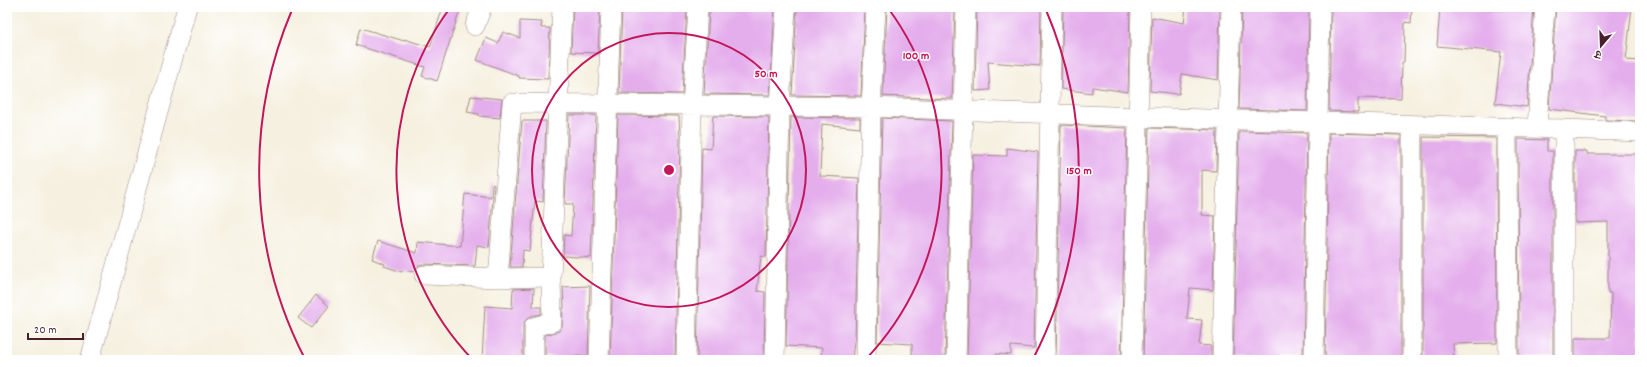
<svg xmlns="http://www.w3.org/2000/svg" width="1647" height="367" font-family="Dekko,'Playpen Sans Deva',sans-serif">
<style>
.building{fill:#e4adec}
.lines{fill:none;stroke-linecap:round;stroke-linejoin:round}
.minor-casing{stroke:#a08885;stroke-width:20}
.minor{stroke:#fff;stroke-width:19}
.ring{fill:none;stroke:#c2185b;stroke-width:2}
.centre{fill:#c2185b;stroke:#fff;stroke-width:2}
.ring-label{font-size:12px;text-anchor:middle;font-weight:bold;fill:#c2185b;stroke:#fff;stroke-width:3;stroke-linejoin:round;paint-order:stroke}
</style>
<rect width="100%" height="100%" fill="#fff"/>
<filter id="ink" filterUnits="userSpaceOnUse"><feTurbulence type="fractalNoise" baseFrequency=".025" numOctaves="2"/><feDisplacementMap in="SourceGraphic" scale="8" xChannelSelector="R" yChannelSelector="G"/><feConvolveMatrix kernelMatrix="1 2 1 2 8 2 1 2 1" color-interpolation-filters="sRGB"/></filter>
<filter id="wash" filterUnits="userSpaceOnUse"><feTurbulence type="fractalNoise" baseFrequency=".012" numOctaves="4" result="noise"/><feDisplacementMap in="SourceGraphic" scale="16" xChannelSelector="R" yChannelSelector="G"/><feGaussianBlur stdDeviation="0.9" result="paint"/><feColorMatrix in="noise" values="0 0 0 0 0 0 0 0 0 0 0 0 0 0 0 0 0 1.4 0 .05"/><feComposite in="paint" operator="in"/></filter>
<g filter="url(#wash)">
<rect width="100%" height="100%" fill="#f5f0df"/>
<g id="blocks">
<path class="building" d="M443 7H461L437 81 422 76 425 67 356 45 361 28 404 41V39L430 47Z
M573 7H600L598 53 571 52Z
M622 7H672L687 9 682 94 619 93Z
M710 7H775L770 95 704 94 709 12H710Z
M797 7H865L861 96 792 95Z
M887 7H955L952 99 883 96Z
M977 7H1041L1040 66 988 62 990 90 975 91Z
M1063 7H1130L1128 92 1092 87V93L1061 89Z
M1186 7H1220L1218 80 1182 74 1179 94 1150 91 1152 17 1184 23Z
M1242 7H1309L1307 111 1239 109Z
M1331 7H1412L1411 23 1405 22 1404 62H1402L1401 99 1358 98V112L1329 111Z
M1440 7H1464L1503 10 1504 7H1534L1527 107 1495 103 1501 52 1437 46Z
M1556 7H1632L1626 60 1640 61V121L1605 120V116L1549 109Z
M520 21 542 22 541 28H550L548 79 519 78V76L477 60 486 38 498 43 503 32 520 38Z
M471 96 502 99 500 118 479 116V114L467 112Z
M569 115H596L591 258 563 256 564 235 571 236 573 204H565Z
M618 115 679 116 680 138 675 360H610Z
M713 116 769 117 766 257 761 256 757 291 765 292 764 360H697L702 148 711 149Z
M791 117 860 118V128L822 124 820 176 859 178 855 341H854L852 360H821L822 348 786 346Z
M882 118 952 121 945 360H912V344L877 342Z
M522 121H546L543 202 535 201 530 251 523 250 522 267H510Z
M1061 125 1127 128 1121 360H1056Z
M1149 128 1217 130 1216 171 1202 170V215L1215 216 1213 290 1190 288 1187 319 1202 320 1199 345 1211 346V360H1143Z
M1239 131 1307 133 1303 358 1278 356 1277 360H1233Z
M1329 133 1401 135V360H1325Z
M1423 137 1496 138 1497 343 1453 344 1454 360H1423Z
M1518 139 1547 140V151H1553V357L1519 358Z
M1007 148 1038 152 1034 348 1011 346V355L996 354V360H967L973 155 1007 156Z
M1575 151H1587V154H1640V360H1575V338H1610L1611 293H1608V222L1575 223Z
M492 184 494 185 489 247 477 245 475 266 424 264 419 265 414 272 402 270V272L384 266 385 264 372 259 378 241 417 253 418 242 460 246 465 194 491 197Z
M590 286 588 356 545 357V335L559 331 562 326 563 308H564L563 287Z
M534 288 533 307H541V314L531 316 525 321 523 327V360H482L485 306 512 308 513 289Z
M316 295 329 306 311 328 298 318Z"/>
</g>
</g>
<g filter="url(#ink)">
<use href="#blocks" fill-opacity="0" stroke="#a08885" stroke-width="1"/>
<g class="lines">
<defs>
<path id="minor" d="M475 26 482 7
M1507 127 1508 360
M1537 128 1545 7
M1564 129V360
M424 275 498 278 551 277
M498 278 512 103 871 107 1139 117 1564 129 1640 132
M90 360 187 7
M534 360V327L552 322 551 277 562 7
M599 360 611 7
M686 360 692 106 698 7
M775 360 780 106 786 7
M866 360 871 107 876 7
M956 360 966 7
M1045 360 1052 7
M1132 360 1141 7
M1222 360 1231 7
M1314 360 1320 7
M1412 360V125"/>
</defs>
<use href="#minor" class="minor-casing"/>
<use href="#minor" class="minor"/>
</g>
</g>
<g class="ring">
<circle cx="669" cy="170" r="137"/>
<path d="M473 360A273 273 0 0 1 450 8M888 8A273 273 0 0 1 865 360"/>
<path d="M305 359A410 410 0 0 1 292 10M1046 10A410 410 0 0 1 1033 359"/>
</g>
<circle cx="669" cy="170" r="6" class="centre"/>
<g class="ring-label">
<text x="916" y="59">100 m</text>
<text x="766" y="77">50 m</text>
<text x="1079" y="174">150 m</text>
</g>
<rect width="1647" height="367" fill="none" stroke="#fff" stroke-width="24"/>
<g transform="translate(1601 46) rotate(199)" stroke="#ffffff" stroke-width="3" paint-order="stroke">
<path d="M0-3L7 15L0 10L-7 15Z" fill="#4a1f2b"/>
<text y="-6" font-size="11" font-weight="bold" text-anchor="middle" fill="#4a1f2b">उ</text>
</g>
<path d="M28 333v6h55v-6" fill="none" stroke="#4a1f2b" stroke-width="2"/>
<text x="34" y="333" font-size="12" fill="#4a1f2b" stroke="#ffffff" stroke-width="3" paint-order="stroke">20 m</text>
</svg>
